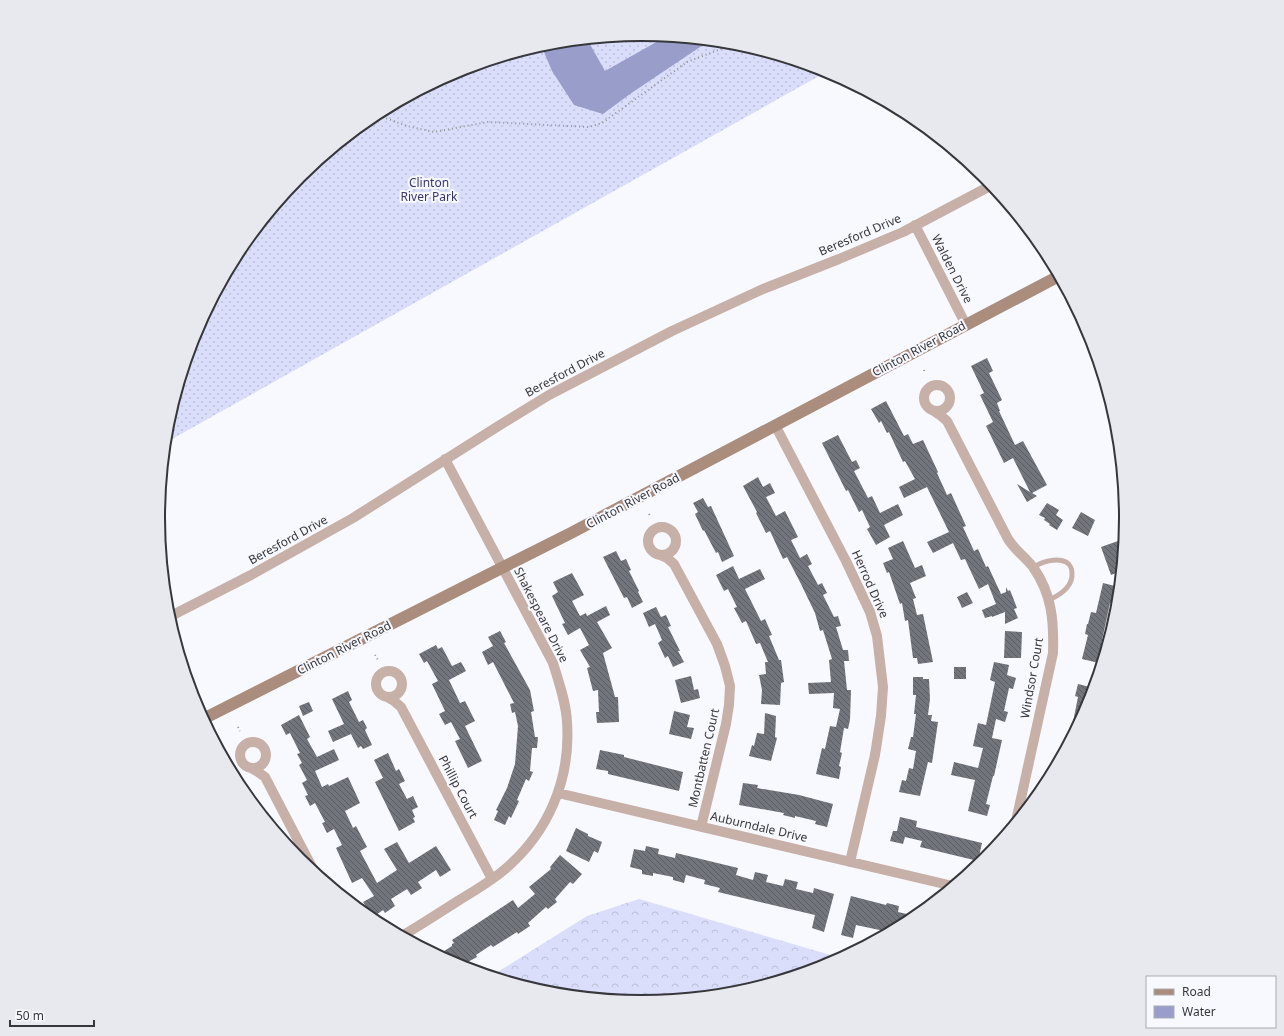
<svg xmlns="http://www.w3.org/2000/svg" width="1284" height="1036" font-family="'Noto Sans',sans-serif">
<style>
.grass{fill:url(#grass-dots)}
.forest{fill:url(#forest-crowns)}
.water{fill:#989ec9}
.building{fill:url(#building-back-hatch)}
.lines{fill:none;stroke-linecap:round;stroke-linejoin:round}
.path{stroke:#919297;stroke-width:2;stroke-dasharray:1 3;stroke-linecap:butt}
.lane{stroke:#c6b0a7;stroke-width:5}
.street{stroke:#c6b0a7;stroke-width:10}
.secondary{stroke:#ab8d7e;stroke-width:12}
.labels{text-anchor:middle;stroke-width:4;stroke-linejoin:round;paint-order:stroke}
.park-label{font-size:12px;fill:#35376e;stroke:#f8f9ff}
.street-label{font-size:12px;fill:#36373b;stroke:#f8f9ff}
.rim{fill:none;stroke:#36373b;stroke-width:2}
</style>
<defs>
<pattern id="grass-dots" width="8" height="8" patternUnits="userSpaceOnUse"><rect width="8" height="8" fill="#dadefb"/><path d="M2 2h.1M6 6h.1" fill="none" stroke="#bcbfd8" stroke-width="1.8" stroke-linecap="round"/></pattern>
<pattern id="forest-crowns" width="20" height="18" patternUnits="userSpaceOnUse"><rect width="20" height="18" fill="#dadefb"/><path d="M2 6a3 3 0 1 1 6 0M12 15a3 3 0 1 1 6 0" fill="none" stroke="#bcbfd8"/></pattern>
<pattern id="building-back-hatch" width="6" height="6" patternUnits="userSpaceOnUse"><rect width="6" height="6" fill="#73757d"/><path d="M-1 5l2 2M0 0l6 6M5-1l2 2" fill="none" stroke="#5a5c62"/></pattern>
</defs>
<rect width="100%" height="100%" fill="#f8f9ff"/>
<path class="grass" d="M642 34 737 43 828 71 165 443 167 423 195 333 240 249 300 176 373 115 457 71 548 43Z"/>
<path class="forest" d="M639 899 841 958 827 965 736 993 642 1002 547 993 491 976 587 916Z"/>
<path class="water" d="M667 36 709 41 630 94 603 114 574 105 552 71 541 45 548 43 587 39 605 71Z"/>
<path class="building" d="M987 358 993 371 989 373 1002 400 997 403 1000 411H999L1015 445 1023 441 1047 485 1032 493 1037 496 1027 502 1017 484 1030 492 1013 458 1004 463 986 426 993 422 980 395 984 393 971 366Z
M886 401 904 436 908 434 913 444 923 440 938 472 937 473 947 495 951 493 966 526 963 527 974 551 978 549 986 567 988 566 1001 594 1006 592V587L1008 591 1010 590 1017 608 1014 609 1018 618 1005 624V612L992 617V616L985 618 982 610 996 604 988 584 979 589 965 559 961 560 953 543 933 553 927 542 949 532 927 487 904 498 899 487 915 479 905 461 903 462 889 432 887 433 881 421 879 423 871 409Z
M838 435 852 462 856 460 860 468 854 471 868 498 872 496 880 513 898 504 903 515 884 525 890 537 876 545 867 529 870 527 862 510 859 512 848 490 846 491 822 443Z
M758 477 763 487 770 483 775 493 766 497 776 516 785 511 798 537 791 540 800 558 807 554 812 564 808 566 818 585 822 583 827 593 823 595 834 617 838 616 841 626 836 627 843 650H848L849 661H844L847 690H851L850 720 848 729 844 728 840 752 842 753 839 766 841 767 839 779 816 774 822 748 825 749 830 726 836 727 840 709 833 708 834 693 809 694 808 683 831 682 829 660 832 659 823 630 820 631 815 613 801 584 787 557 783 559 770 531 766 533 756 513 757 512 743 486Z
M703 498 708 507 711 506 734 556 722 562 718 552 716 553 704 530 703 531 695 514 698 512 693 503Z
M1047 503 1059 510 1056 515 1063 520 1057 530 1049 525 1050 524 1044 520 1045 518 1039 515Z
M1081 512 1095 520 1088 536 1072 528Z
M903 541 915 568 922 565 926 576 910 583 916 598 913 599 917 615 923 614 933 662 918 664 917 658H913L908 620 905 621 902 603 900 604 889 572 887 573 883 563 893 559 888 548Z
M1118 541 1122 555 1121 571 1111 575 1101 547Z
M616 551 621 561 626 559 631 570 629 571 639 591 638 592 643 602 632 608 627 597 624 598 603 557Z
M733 566 739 579 760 569 765 579 745 589 761 621 765 619 772 635 769 636 779 660H781L784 682 781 683 780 705 761 704 762 690 759 675 766 674 765 662H768L760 643 756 644 746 621 742 623 734 608 737 607 728 589 724 591 716 575Z
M572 573 584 595 572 601 580 616 586 613 587 616 606 606 610 615 597 622 612 648 603 653 615 697H618L619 722 597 723 596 712H599L598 690 593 691 587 668 590 667 580 650 589 645 580 628 568 635 562 624 565 623 552 596 558 592 553 582Z
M1103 583 1119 587 1115 604 1110 603 1101 645 1103 646 1099 663 1082 659 1088 635 1085 634 1087 624H1088L1091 612 1096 613Z
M967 592 973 603 962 608 957 597Z
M656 607 661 617 666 615 671 626 668 627 680 651H678L684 662 673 667 668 656 665 658 658 643 662 640 655 624 649 627 643 613Z
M500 631 506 642 504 643 530 690 534 711 531 712 535 737H538L537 748H532L530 771 533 772 529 781 526 779 517 800 519 801 511 818 509 816 505 825 494 820 498 811 496 810 507 788 515 764 518 726 515 712 512 713 510 704 514 703 493 662 488 665 482 652 493 646 488 637Z
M1005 631 1022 632 1021 658H1004Z
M436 645 438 649 442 647 452 666 461 662 466 671 449 680 460 703 465 701 475 721 465 726 482 761 468 768 455 741 460 739 451 722 445 725 439 714 445 711 432 684 438 681 427 661 424 663 419 654Z
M994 662 1009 665 1007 675 1016 678 1013 689 1009 688 1004 711 1008 712 1005 722 996 719 992 738 1002 740 994 776H993L986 804 990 805 987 816 968 811 975 780 951 775 954 762 978 768 983 748 973 746 978 723 986 725 995 682 990 680Z
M954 667H966V679H954Z
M691 676 694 690 698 689 700 698 681 703 675 680Z
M913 677H923V679H929L930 699 928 715H932L931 721 938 722 932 763 928 762 920 796 899 792 902 780 906 781 909 768 913 769 916 751 908 749 911 737H913L916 714H914L916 695H913Z
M1078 684 1094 688 1089 703 1073 733 1071 732 1078 697 1075 696Z
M348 691 352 700 349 702 359 722 363 720 367 728 365 730 372 745 363 749 361 746 358 748 351 734 333 742 328 731 344 724 332 699Z
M309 702 313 711 303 716 299 706Z
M674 711 690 715 687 727 694 728 691 739 669 734Z
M765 713 776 716 775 737 777 738 771 761 749 756 752 745 754 746 757 733 764 734Z
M299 715 310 737 307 739 317 757 334 749 339 760 315 771 322 787 328 784 329 786 348 777 355 792 360 803 345 811 353 828 356 826 367 847 360 851 377 883 397 870 384 849 397 842 409 863 436 846 451 870 440 877 436 870 418 882 422 888 411 895 407 889 391 899 395 906 385 913 383 910 373 917 363 902 374 896 362 878 352 883 336 848 342 845 334 829 327 833 322 823 325 822 315 803 310 806 305 796 308 795 302 783 307 780 299 765 302 763 297 754 300 753 290 733 286 735 281 725Z
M600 750 624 755V757L683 772 679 791 608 774V771L596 769Z
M388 753 396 771 399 769 405 781 399 784 407 799 413 796 418 807 412 810 415 817 413 818 415 822 399 831 375 782 383 778 374 760Z
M743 783 758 785 757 788 799 795 833 804 827 827 815 824 816 821 795 816V818L783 815 784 813 739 805Z
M900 817 917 821 916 827 982 843 978 861 920 847 922 841 905 837 903 844 890 841 893 831H897Z
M576 828 588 834V836L602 842 598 853 594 851 589 862 566 851Z
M646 846 659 849 658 854 675 858 676 853 738 868 736 875 753 880 755 872 768 875 766 882 783 886 785 879 798 882 796 889 813 893 814 888 834 894 824 932 812 928 815 915 718 892 720 888 704 884 705 880 686 875 684 883 673 880V877L653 873V876L642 874V870L630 867 634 849 645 851Z
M560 855 582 874 573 884 570 882 555 899 557 902 548 909 546 907 528 923 530 926 518 934 517 932 493 947 491 945 476 955 477 957 466 963 465 962 458 966 457 965 438 955 452 946V944L454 943 452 940 513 900 518 908 535 894 529 887 551 869 550 867Z
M851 896 886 905 887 903 899 906 898 912 916 916 911 921 889 932 856 925 853 938 841 935Z"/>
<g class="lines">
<path class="path" d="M375 114 407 126 434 132 488 122 589 127 602 123 687 62 726 47 731 43
M924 370 925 373
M649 514 651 517
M375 655 378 660
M238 727 240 731"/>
<path class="lane" d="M1033 568C1040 562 1057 557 1066 562 1070 564 1072 569 1072 573 1073 586 1060 595 1049 600"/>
<path class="street" d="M915 225 966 325
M924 398a13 13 0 1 1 26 0a13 13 0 1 1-26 0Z
M934 411 940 415 947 421 1008 539C1015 550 1025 557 1033 567 1052 594 1054 621 1053 653L1016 821
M775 425 846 561 870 612 877 636 883 687 881 716 875 755 850 862
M648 541a14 14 0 1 1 28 0a14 14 0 1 1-28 0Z
M660 555 667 558 674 564 717 644 725 666 730 686 729 705 726 724 701 827
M169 617 251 575 353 518 500 425 549 395 672 331 763 289 839 259 903 232 992 185
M376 684a13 13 0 1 1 26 0a13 13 0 1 1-26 0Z
M387 697 394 701 401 707 492 879
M240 755a13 13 0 1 1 26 0a13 13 0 1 1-26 0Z
M251 768 258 772 265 777 315 873
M558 793 953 886
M402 936C422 924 442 911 461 899 476 890 491 881 504 870 548 833 571 780 567 722 566 702 559 683 553 663L445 459"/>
<path class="secondary" d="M203 719 571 533 1059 276"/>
</g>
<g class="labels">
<g class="park-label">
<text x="429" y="187">Clinton<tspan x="429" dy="14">River Park</tspan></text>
</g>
<g class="street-label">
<text transform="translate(860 235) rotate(-23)" y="4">Beresford Drive</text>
<text transform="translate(952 269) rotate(63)" y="4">Walden Drive</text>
<text transform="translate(919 349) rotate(-28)" y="4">Clinton River Road</text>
<text transform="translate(565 373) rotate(-28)" y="4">Beresford Drive</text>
<text transform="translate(633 501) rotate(-28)" y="4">Clinton River Road</text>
<text transform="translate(288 540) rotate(-29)" y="4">Beresford Drive</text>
<text transform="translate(870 584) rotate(66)" y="4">Herrod Drive</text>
<text transform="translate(541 615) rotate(63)" y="4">Shakespeare Drive</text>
<text transform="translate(344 648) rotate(-27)" y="4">Clinton River Road</text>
<text transform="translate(1032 678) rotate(-80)" y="4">Windsor Court</text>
<text transform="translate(704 758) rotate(-77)" y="4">Montbatten Court</text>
<text transform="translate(458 787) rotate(62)" y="4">Phillip Court</text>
<text transform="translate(759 827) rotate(13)" y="4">Auburndale Drive</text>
</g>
</g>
<path d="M0 0H1284V1036H0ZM165 518a477 477 0 1 1 954 0a477 477 0 1 1-954 0Z" fill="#e8e9ef" fill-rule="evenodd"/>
<path class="rim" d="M165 518a477 477 0 1 1 954 0a477 477 0 1 1-954 0Z"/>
<rect x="1146" y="976" width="130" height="52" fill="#f8f9ff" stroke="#aaabb1"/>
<rect x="1154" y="989" width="20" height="6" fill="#ab8d7e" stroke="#aaabb1"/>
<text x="1182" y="996" font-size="12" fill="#36373b">Road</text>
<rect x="1154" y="1006" width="20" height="12" fill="#989ec9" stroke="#aaabb1"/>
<text x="1182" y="1016" font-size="12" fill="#36373b">Water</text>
<path d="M10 1020v6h84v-6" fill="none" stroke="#36373b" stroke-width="2"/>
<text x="16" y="1020" font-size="12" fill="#36373b" stroke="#f8f9ff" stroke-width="3" paint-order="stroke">50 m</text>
</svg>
